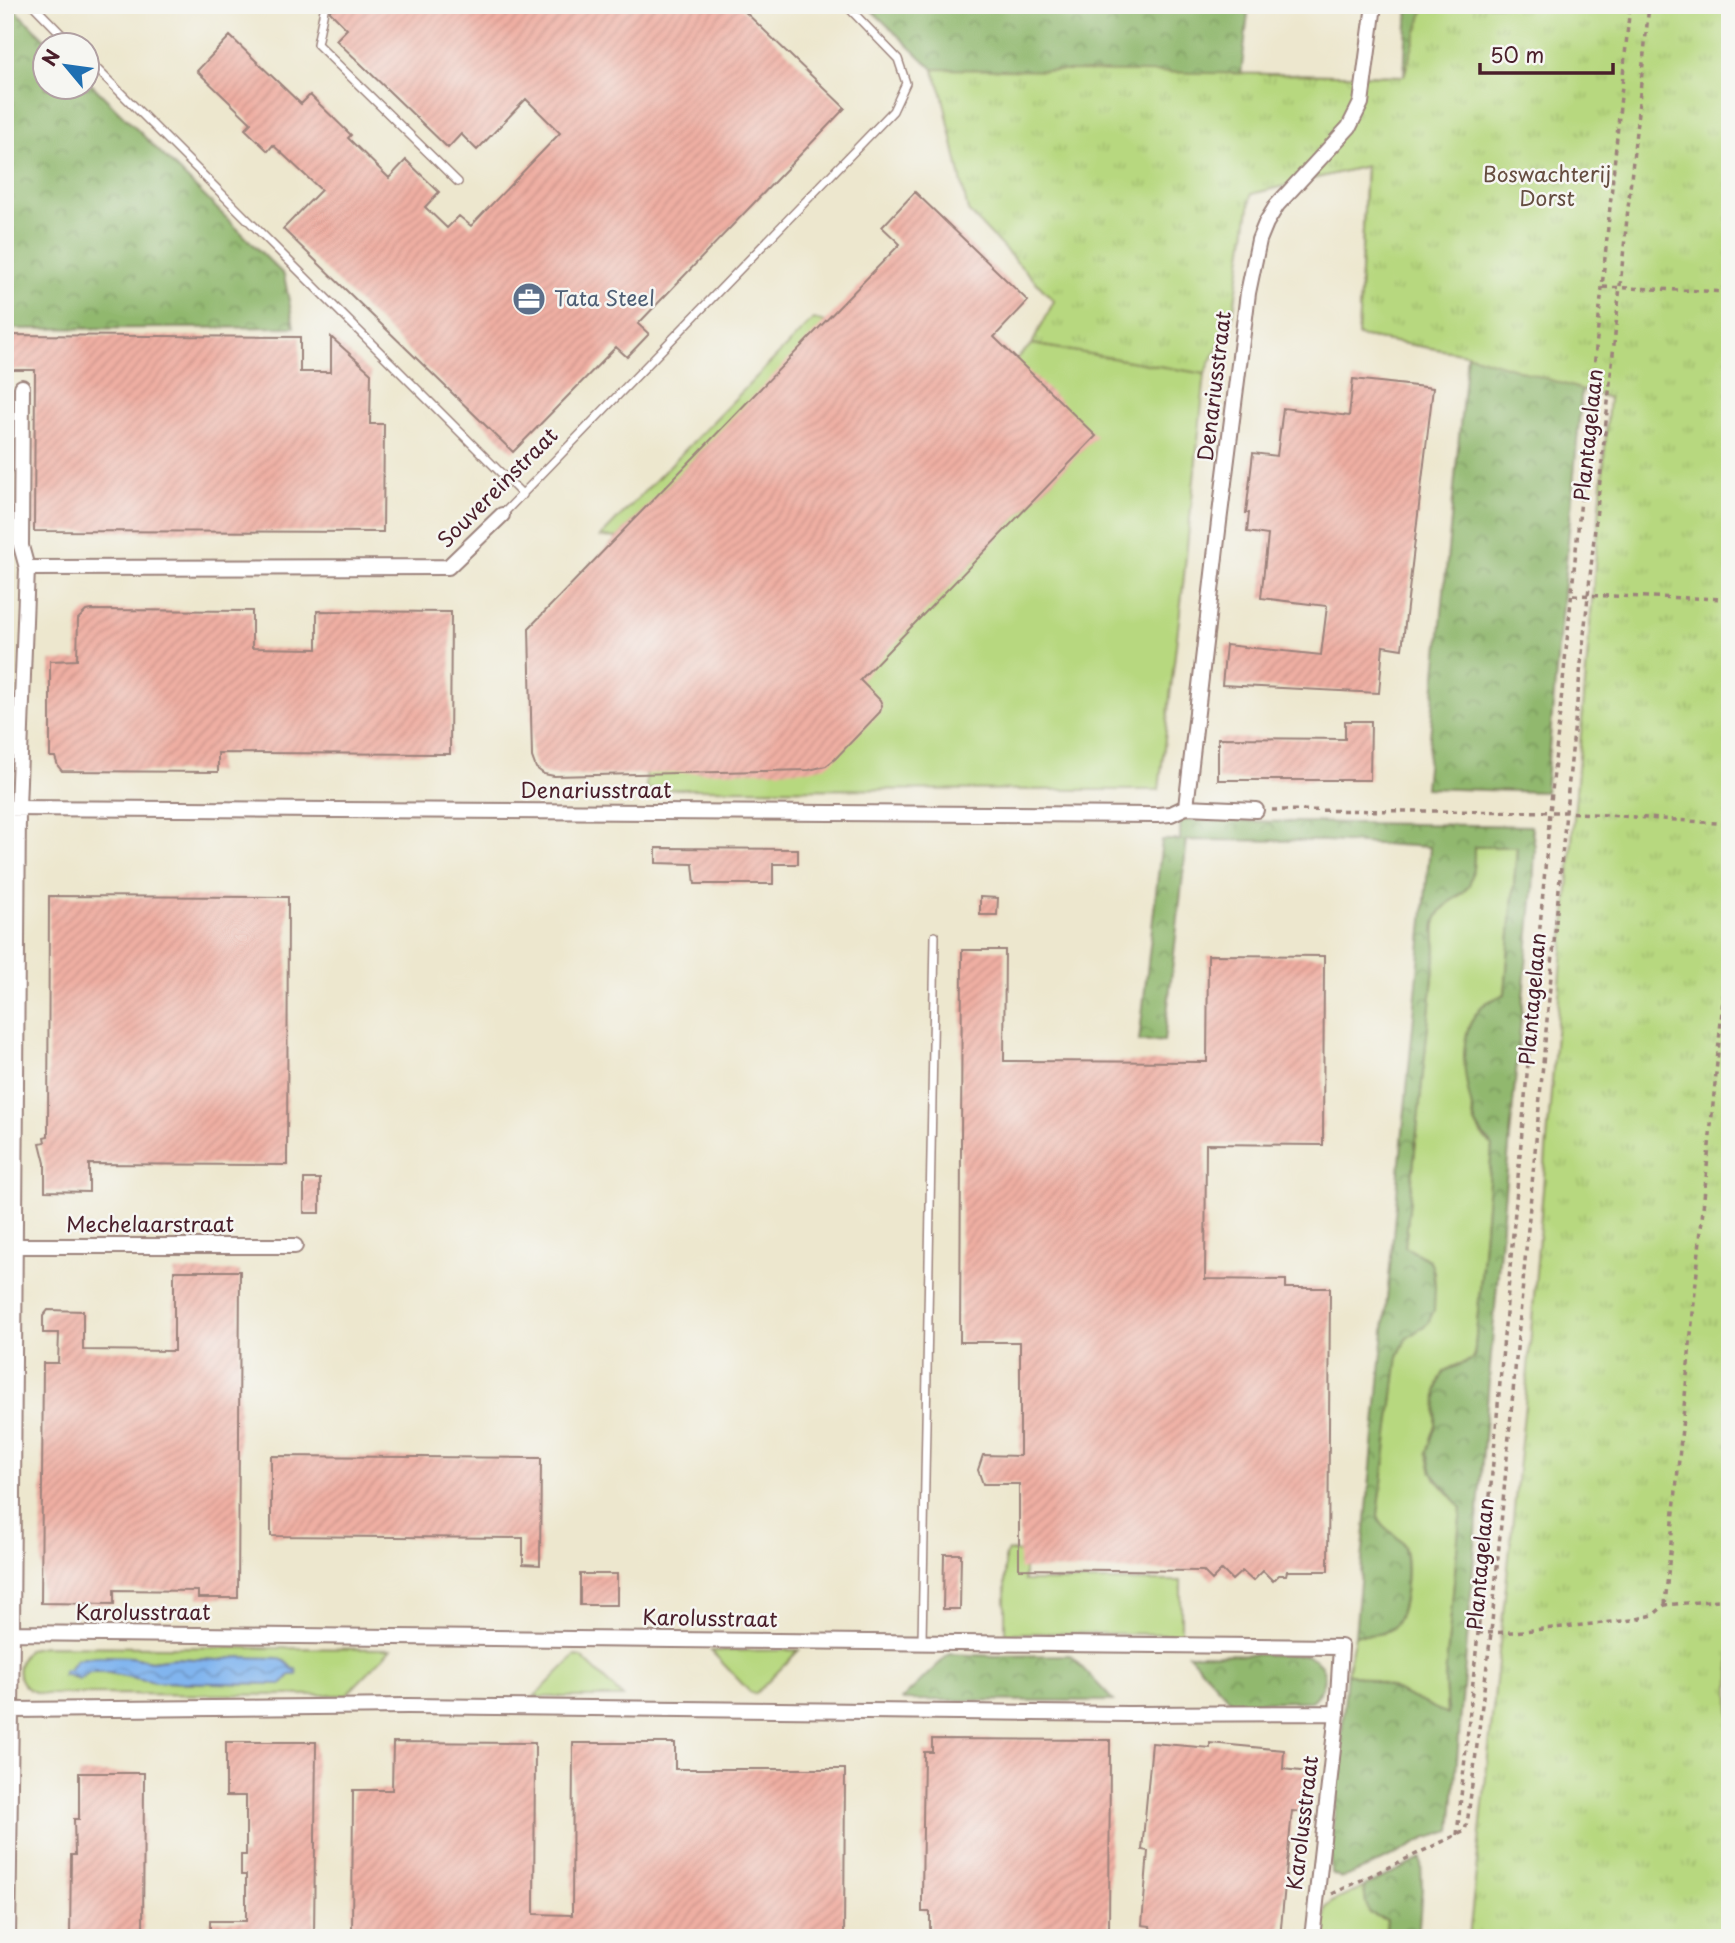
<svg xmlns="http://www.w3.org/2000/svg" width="1735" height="1943" font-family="'Playpen Sans',sans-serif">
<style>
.grass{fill:#b7d87f;stroke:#807c55;stroke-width:2;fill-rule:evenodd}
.forest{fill:url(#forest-crowns);stroke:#6e6c4c;stroke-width:2}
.park{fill:url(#park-tufts);stroke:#807c55;stroke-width:2}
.water{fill:url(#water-waves);stroke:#666a8d;stroke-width:2}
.building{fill:url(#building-hatch)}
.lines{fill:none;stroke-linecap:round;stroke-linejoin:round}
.service-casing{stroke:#9c837c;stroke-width:10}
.minor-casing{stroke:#9c837c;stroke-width:18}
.path{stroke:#9c837c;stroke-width:3.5;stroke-dasharray:5 5;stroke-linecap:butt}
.service{stroke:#fff;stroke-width:7}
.minor{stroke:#fff;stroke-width:14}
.labels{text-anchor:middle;stroke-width:5;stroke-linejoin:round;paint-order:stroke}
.park-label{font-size:21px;fill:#654d40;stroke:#f6f6f2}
.service-label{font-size:21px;fill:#4e5e75;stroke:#f6f6f2;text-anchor:start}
.street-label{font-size:21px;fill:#4a1f2b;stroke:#f6f6f2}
</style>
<defs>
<pattern id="forest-crowns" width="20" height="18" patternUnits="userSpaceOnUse" patternTransform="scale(1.75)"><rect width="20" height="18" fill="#91b86e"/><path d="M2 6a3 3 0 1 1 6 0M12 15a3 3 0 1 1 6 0" fill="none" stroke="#78955b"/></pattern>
<pattern id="park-tufts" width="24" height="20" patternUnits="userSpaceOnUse" patternTransform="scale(1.75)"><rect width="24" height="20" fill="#b7d87f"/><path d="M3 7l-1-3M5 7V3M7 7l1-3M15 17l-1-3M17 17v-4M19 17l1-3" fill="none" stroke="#9fb96e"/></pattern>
<pattern id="water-waves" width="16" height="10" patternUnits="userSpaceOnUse" patternTransform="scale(1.75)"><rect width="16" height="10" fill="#81b5ef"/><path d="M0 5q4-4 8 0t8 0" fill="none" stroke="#6c93c2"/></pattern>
<pattern id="building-hatch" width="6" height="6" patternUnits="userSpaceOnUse" patternTransform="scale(1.75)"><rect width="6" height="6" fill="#efafa3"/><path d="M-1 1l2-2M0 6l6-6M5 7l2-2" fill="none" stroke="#ce968c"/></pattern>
</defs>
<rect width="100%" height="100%" fill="#f6f6f2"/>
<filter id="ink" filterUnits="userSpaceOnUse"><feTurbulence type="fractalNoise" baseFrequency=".0143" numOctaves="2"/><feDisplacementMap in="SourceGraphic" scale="14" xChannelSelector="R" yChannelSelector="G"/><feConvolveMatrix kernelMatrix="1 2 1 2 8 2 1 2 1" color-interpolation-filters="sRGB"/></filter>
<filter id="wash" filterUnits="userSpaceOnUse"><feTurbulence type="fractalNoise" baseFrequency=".00686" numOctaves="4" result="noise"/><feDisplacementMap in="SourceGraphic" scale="28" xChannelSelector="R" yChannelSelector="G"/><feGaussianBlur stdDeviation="1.57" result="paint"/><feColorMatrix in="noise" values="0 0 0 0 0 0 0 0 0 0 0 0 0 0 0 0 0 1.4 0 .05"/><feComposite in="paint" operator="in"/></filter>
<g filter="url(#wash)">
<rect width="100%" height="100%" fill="#ede7ce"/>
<path class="grass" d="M813 319 924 347 992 382 1032 344 1205 374 1182 595 1159 790 646 789 654 539 600 537Z
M1474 847H1517L1505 994 1486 1003 1470 1025 1464 1054 1474 1121 1482 1136 1492 1146 1474 1359C1456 1366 1446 1365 1438 1384L1436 1425 1431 1439 1435 1478 1461 1507 1445 1679 1447 1715 1378 1682 1347 1673 1355 1635 1384 1633C1389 1626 1399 1619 1401 1611 1406 1597 1410 1557 1403 1544 1396 1533 1380 1529 1378 1515L1397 1359 1406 1338 1425 1325 1435 1287 1434 1271 1429 1260 1405 1247 1436 948C1432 925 1434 914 1453 900 1457 897 1463 894 1466 889 1472 881 1474 858 1474 847Z
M1008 1551 1024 1552V1581H1181V1634L1005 1633V1556Z
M44 1646 391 1649 346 1695 43 1694C16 1689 12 1668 28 1649ZM99 1656 132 1657 151 1661 174 1658 219 1660 240 1657 285 1661 296 1675H290L282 1684H275L156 1682 104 1672H90L73 1678 67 1674C74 1658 83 1657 99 1656Z
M799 1650 756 1694 751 1693 711 1651Z
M575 1656 581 1657 623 1697H534Z
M1364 1887 1366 1904 1387 1919 1385 1938H1323L1326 1908 1332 1902Z"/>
<path class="forest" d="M5 5H10L51 45 46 46V88H88V81L284 275 294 327 5 329Z
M866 5H1249L1235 128 942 92 933 69Z
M1408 5H1617L1545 792 1425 788 1467 354 1358 336 1366 166 1251 194 1263 74 1404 76Z
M1180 820 1531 826 1535 847 1533 890 1504 1201 1451 1831 1425 1839 1377 1864 1342 1878 1331 1873V1855L1347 1673 1378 1682 1447 1714 1445 1679 1461 1507 1432 1473 1427 1452 1436 1425 1437 1390 1440 1379 1444 1372 1449 1369 1474 1359 1492 1146C1486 1139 1480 1132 1476 1124 1474 1119 1473 1113 1472 1108 1464 1077 1456 1034 1481 1007 1487 1001 1497 998 1505 994L1517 847H1474C1474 859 1474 873 1469 885 1466 890 1462 893 1457 896 1436 912 1431 921 1436 948L1405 1247 1429 1260 1432 1266 1435 1287 1434 1310 1428 1323 1406 1339 1398 1356 1378 1515C1380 1529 1396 1532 1402 1543 1411 1559 1406 1616 1392 1628 1383 1636 1366 1635 1355 1635L1430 847 1325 841 1187 840 1164 1041 1139 1042 1162 840H1180Z
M949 1654 996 1656 1070 1655 1114 1701 901 1700Z
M1188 1654 1306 1655C1310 1657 1314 1658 1317 1661 1330 1672 1323 1692 1311 1701L1232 1702Z
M1421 1859 1422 1888 1418 1938H1385L1387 1920 1369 1913 1366 1904 1364 1887Z"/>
<path class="park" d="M1425 5H1730V1938H1469L1525 1404 1609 398 1467 354 1358 336 1366 166 1251 194 1233 316 1205 374 1032 344 1054 301 968 211 942 93 933 69 1404 76Z"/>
<path class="water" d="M99 1656 132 1657 151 1661 174 1658 219 1660 240 1657 278 1658 285 1661 293 1669H296L297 1675H290L282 1684H275L156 1682 104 1672H90L79 1679 67 1674 63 1675 64 1670H69L76 1659Z"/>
<g id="blocks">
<path class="building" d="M331 5H738L845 108 638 324 649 334 627 357 616 347 513 452 283 229 321 190 273 145 268 151 245 129 251 123 197 71 230 36 301 104 310 95 351 135 348 138 389 178 406 160 439 192 425 207 447 228 459 216 471 226 560 133 526 99 477 150 461 134 448 148 336 40 347 29 330 12Z
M915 192 1028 301 994 337 1096 436 860 680 880 700 882 705 880 712 835 759 826 766 809 770 554 776 544 774 536 768 532 757 529 628 900 244 882 227Z
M5 335 300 337V372H331V337L371 373 370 424H384L383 532 34 531 35 370H5Z
M1353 379 1433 388 1402 649 1383 646 1379 693 1222 685 1226 645 1321 655 1327 606 1261 598 1268 535 1247 532 1249 513H1246L1253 453 1277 456 1283 408 1349 416Z
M92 610 252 611V648L317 649V611L451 612 450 754 218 753V772L62 771 58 766 55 757H50V661L77 660 78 619 86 611Z
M1345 721H1371L1370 780H1218V738L1345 739Z
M656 848 798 849V864H773V884H695L693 864 656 863Z
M49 896 288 897 287 1165 89 1164V1192L45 1191V1163L40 1143 45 1142 44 1137 48 1136Z
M980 897 998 898 997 915H980Z
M962 950H1005L1004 1061 1207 1062 1208 955 1324 956 1323 1145 1206 1144 1205 1279 1286 1280V1288H1330L1328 1571H1287L1286 1575H1279L1273 1581 1263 1571 1253 1581 1242 1571 1232 1580 1222 1570 1212 1580 1203 1571 1019 1569V1484H983L978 1470 983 1455 1020 1456V1342H960Z
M304 1179H320V1213H304Z
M174 1271H240L238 1598H198V1591L114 1590V1604L41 1603 43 1363H58L59 1333H43V1316L48 1310 83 1311V1350L174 1351Z
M271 1456 541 1458 540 1565 523 1564V1538L271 1536Z
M944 1554H961L960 1609H943Z
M580 1574H617V1605H580Z
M932 1739 1110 1740 1109 1938H930V1912H922V1898L924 1752H932Z
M226 1742H316L314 1938H210V1921H246V1875H241V1855H246V1796H226Z
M393 1742 535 1743 534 1914 572 1915 573 1743H675V1769H845L844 1938H352L353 1790H392Z
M1152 1743 1210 1748V1743L1284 1750 1283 1769 1309 1772 1306 1812 1292 1811 1280 1938H1152L1150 1926 1142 1925 1148 1851 1142 1850Z
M79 1773H144L143 1938H70L71 1855H75L74 1819H79Z"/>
</g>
</g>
<g filter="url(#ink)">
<use href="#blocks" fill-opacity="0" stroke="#9c837c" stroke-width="2"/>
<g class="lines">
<defs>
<path id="service" d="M33 5 73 46
M325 5 317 44 458 182
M88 60 523 495
M502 515 893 111 906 83 898 59 846 5
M922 1642 935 936"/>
<path id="minor" d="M22 387 21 546 27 568
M1186 807 1219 522 1248 293 1259 240 1266 223 1277 205 1349 127 1361 103 1374 5
M5 808 1157 815 1171 814 1186 807 1256 810
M5 1246H295
M12 1633 1341 1647 1337 1713
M11 1710 408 1706 1128 1714 1337 1713 1312 1938
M8 1938 12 1633 18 808 27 568 448 567 502 515"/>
</defs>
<use href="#service" class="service-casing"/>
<use href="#minor" class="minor-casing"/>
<path class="path" d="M1603 287 1730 292
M1573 595 1730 599
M1272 810 1566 812 1730 824
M1665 1605 1730 927
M1478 1633 1513 1632 1633 1620 1653 1615 1665 1605 1730 1599
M1457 1835 1478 1633 1550 812 1630 5
M1332 1894 1465 1831 1468 1817 1491 1633 1568 790 1649 5"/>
<use href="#service" class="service"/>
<use href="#minor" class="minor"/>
</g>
</g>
<defs>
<symbol id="office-disc" viewBox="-11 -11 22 22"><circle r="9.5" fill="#5c6f8a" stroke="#f6f6f2"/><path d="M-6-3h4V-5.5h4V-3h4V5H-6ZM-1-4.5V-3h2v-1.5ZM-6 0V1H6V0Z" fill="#fff"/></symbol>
</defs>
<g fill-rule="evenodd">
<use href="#office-disc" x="510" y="280" width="38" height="38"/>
</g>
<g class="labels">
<g class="park-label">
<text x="1547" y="182">Boswachterij<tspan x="1547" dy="24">Dorst</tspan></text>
</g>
<g class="service-label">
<text x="554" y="306">Tata Steel</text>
</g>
<g class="street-label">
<text transform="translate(1215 386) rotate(-83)" y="7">Denariusstraat</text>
<text transform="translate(1589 435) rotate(-84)" y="7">Plantagelaan</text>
<text transform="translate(498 488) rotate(-45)" y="7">Souvereinstraat</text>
<text x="596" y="798">Denariusstraat</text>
<text transform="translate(1533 999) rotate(-85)" y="7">Plantagelaan</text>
<text x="150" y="1232">Mechelaarstraat</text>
<text transform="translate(1481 1564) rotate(-85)" y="7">Plantagelaan</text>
<text x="143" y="1620">Karolusstraat</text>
<text transform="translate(710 1619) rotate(1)" y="7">Karolusstraat</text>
<text transform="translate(1303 1823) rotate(-83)" y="7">Karolusstraat</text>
</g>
</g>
<rect width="1735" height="1943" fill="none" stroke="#f6f6f2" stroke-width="28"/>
<g transform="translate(66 66) rotate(299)"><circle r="33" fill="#f6f6f2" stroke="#b1a0a2" stroke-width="2"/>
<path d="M0-5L12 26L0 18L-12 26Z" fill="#1f6fb2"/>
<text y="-10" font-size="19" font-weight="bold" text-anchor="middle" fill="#4a1f2b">N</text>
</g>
<path d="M1480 63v10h133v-10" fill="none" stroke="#4a1f2b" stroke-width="3.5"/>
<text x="1490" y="63" font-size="21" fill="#4a1f2b" stroke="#f6f6f2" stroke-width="5" paint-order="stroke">50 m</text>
</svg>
